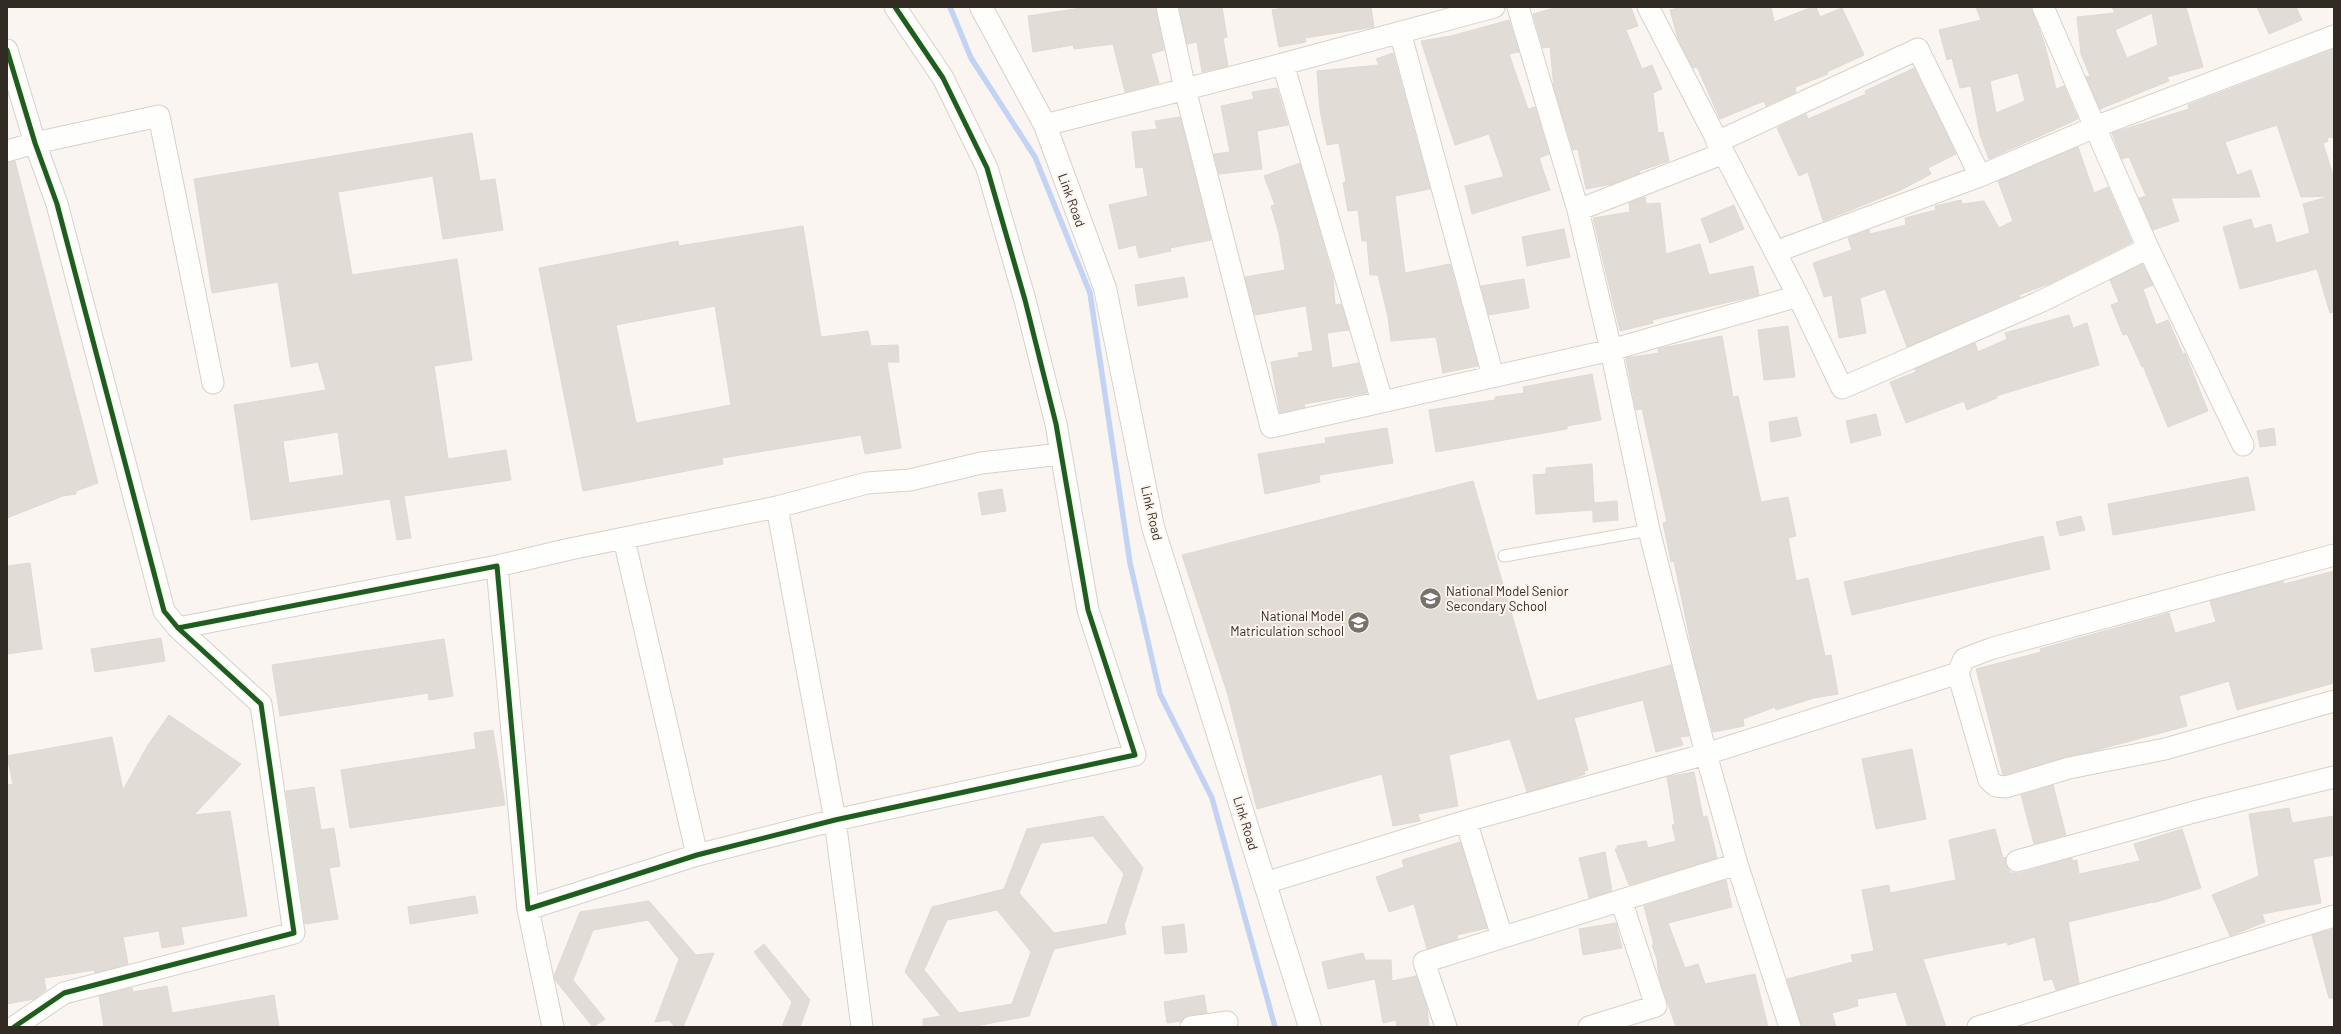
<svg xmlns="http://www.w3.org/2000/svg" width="2341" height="1034" font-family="Barlow,sans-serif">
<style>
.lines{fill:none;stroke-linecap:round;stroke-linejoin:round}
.stream{stroke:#c2d3f4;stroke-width:5.5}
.building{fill:#e2dcd6;stroke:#e0d9d4;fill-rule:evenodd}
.lane-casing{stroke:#d7d1cb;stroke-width:13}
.street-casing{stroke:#d7d1cb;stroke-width:23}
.secondary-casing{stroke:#d7d1cb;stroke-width:24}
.lane{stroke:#fefefd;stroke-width:11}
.street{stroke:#fefefd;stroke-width:21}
.secondary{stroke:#fefefd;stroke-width:22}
.cycleway-casing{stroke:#fdf5ed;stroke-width:8}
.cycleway{stroke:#1b5e20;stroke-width:5}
.labels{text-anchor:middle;stroke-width:4;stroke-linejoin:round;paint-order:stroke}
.street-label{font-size:13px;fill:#322b23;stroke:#fdf5ed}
.poi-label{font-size:13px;fill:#322b23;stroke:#fdf5ed;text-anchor:start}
</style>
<rect width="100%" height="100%" fill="#faf5f0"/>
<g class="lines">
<path class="stream" d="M950 7 971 58 1035 157 1090 293 1130 563 1160 694 1212 798 1275 1027"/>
</g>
<path class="building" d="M1088 7H1155L1164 50 1151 54 1159 83 1125 92 1113 44 1074 49 1073 45 1033 52 1028 16Z
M1179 7H1222L1227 37 1223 38 1228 66 1202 72 1197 42 1187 44Z
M1288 7H1371L1374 27 1305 38 1306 42 1279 47 1272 10Z
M1558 7H1631L1638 26 1626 30 1642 69 1652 65 1662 89 1653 93 1658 133 1663 132 1669 161 1639 171 1640 173 1612 184 1586 189 1578 149 1573 150 1554 88 1550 47 1543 48 1533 14Z
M1682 7H1771L1774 22 1812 7H1816L1820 17 1842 8 1864 55 1827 72 1828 74 1795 87 1796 92 1766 106 1764 101 1720 119 1697 67 1693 68 1678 39 1670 10Z
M1976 7H2031L2044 42 2056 89 2064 86 2078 119 1989 159 1980 135 1971 86 1960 88 1952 58 1947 60 1939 30 1981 20ZM2018 73 2025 101 1996 113 1990 81Z
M2112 7H2186L2203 67 2167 77 2169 81 2100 109 2086 77 2090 76 2081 54 2077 17 2115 13ZM2152 13 2158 45 2127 58 2115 30Z
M2257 7H2296L2302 20 2269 34Z
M1509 20 1519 52 1509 54 1528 109 1535 107 1549 154 1539 158 1550 190 1472 214 1465 186 1503 177V174L1489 134 1455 145 1421 41 1451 36Z
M2334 49V137L2327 138 2328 141 2323 143 2334 179V312L2330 313 2317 269 2240 289 2223 227 2251 219 2254 229 2271 224 2276 243 2310 233 2303 204 2331 196 2301 197 2277 125 2225 142 2237 175 2251 170 2260 197 2171 198 2179 221 2153 230 2139 198 2146 196 2129 157 2122 159 2112 133 2189 109 2188 105Z
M1393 53 1430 189 1395 196 1405 273 1450 264 1478 366 1443 373 1436 337 1391 341 1388 317 1378 275H1370L1367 241H1362L1358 210 1348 211 1343 183 1346 182 1339 143 1327 145 1320 110 1317 71 1379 65 1376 59Z
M1914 68 1956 154 1928 168 1931 174 1901 190 1823 221 1808 172 1799 176 1777 128 1806 114 1808 119 1866 94 1865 91Z
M1277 88 1288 125 1257 131 1262 169 1219 174 1214 154 1230 152 1221 106 1254 99 1252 92Z
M1180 117 1211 240 1170 248 1171 251 1139 258 1136 245 1119 249 1109 205 1148 196 1143 167 1136 168 1132 132 1157 129 1155 121Z
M472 133 480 181 495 179 503 230 443 239 433 176 338 192 352 275 457 259 472 360 434 366 448 459 506 450 511 480 404 496 411 538 397 540 390 499 251 520 234 405 326 390 318 362 291 367 278 282 212 293 194 179ZM338 432 344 475 289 483 283 441Z
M2078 147 2094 193 2108 187 2132 242 2051 283 2019 295 2020 297 1907 347 1885 289 1860 298 1866 333 1839 338 1832 295 1824 297 1813 263 1852 250 1848 238 1869 230 1870 234 1906 225 1905 218 1936 210 1935 206 1961 200 1962 204 1984 201 1999 228 2013 221 1998 181Z
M15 161 98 483 76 491V494L63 496 7 518V163Z
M1300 163 1333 278 1335 305 1341 304 1349 330 1327 333 1332 368 1358 363 1367 393 1304 404 1305 407 1280 413 1271 362 1299 357 1298 353 1313 351 1306 306 1255 315 1245 277 1285 270 1279 234 1271 206 1275 205 1264 176Z
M1645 197 1646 204 1660 203 1666 254 1700 244 1709 275 1753 266 1759 295 1652 320 1653 323 1620 331 1593 218 1630 212 1629 203Z
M1734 205 1744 229 1710 243 1701 219Z
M803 226 821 337 868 331 871 346 898 345 899 362H887L901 448 865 454 861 435 722 458 723 464 583 491 539 268 678 241 679 246ZM715 306 731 405 636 423 616 325Z
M1564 229 1570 257 1527 266 1522 237Z
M2142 264 2153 285 2143 289 2156 325 2168 320 2183 354 2185 353 2208 411 2168 427 2143 366 2142 367 2127 334 2123 335 2111 305 2119 302 2110 280Z
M1184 277 1188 297 1138 306 1135 285Z
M1524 279 1529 308 1489 315 1481 286Z
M2069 315 2073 328 2087 323 2099 365 1996 396 1997 398 1967 410 1964 401 1906 423 1890 382 1916 372 1915 369 1975 343 1978 352 2007 339 2005 333Z
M1788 326 1795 377 1764 380 1758 330Z
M1722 336 1733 397 1738 396 1761 502 1788 497 1796 536 1788 538 1796 581 1808 578 1825 656 1831 655 1838 694 1814 698 1776 710 1775 707 1743 719 1744 726 1713 732 1694 659 1674 561 1671 562 1663 523 1667 522 1642 409 1636 410 1626 358 1659 353 1658 349 1662 348Z
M1592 374 1601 420 1567 426V429L1436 452 1429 410 1495 400V397L1524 393 1523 387Z
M1876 414 1881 435 1851 443 1846 421Z
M1797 417 1801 436 1771 442 1769 422Z
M1387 428 1393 463 1319 475 1320 482 1265 494 1258 454 1326 443 1325 438Z
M2274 428 2276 445 2260 447 2257 431Z
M1592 464 1594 503 1617 501 1618 520 1593 522V510L1536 514 1533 475 1546 474V468Z
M2248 477 2255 510 2113 535 2108 504Z
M1473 481 1537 701 1671 665 1689 736 1680 737 1683 745 1656 752 1643 700 1574 718 1588 770 1584 771 1585 774 1559 783 1527 792 1510 739 1449 755 1458 806 1418 814 1420 821 1393 826 1382 774 1257 809 1227 692 1182 555Z
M1002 489 1006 511 982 515 978 493Z
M2081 516 2085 530 2060 536 2056 522Z
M2043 536 2050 569 1852 615 1844 582Z
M30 563 42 649 7 654V566Z
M2334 571V683L2237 710 2229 681 2179 696 2187 726 2003 775 1976 669 2041 652 2040 649 2169 613 2175 633 2216 622 2210 601 2283 581 2284 584Z
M161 638 165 661 95 672 91 649Z
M444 639 453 696 429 700 428 693 280 716 272 665Z
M169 715 241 764 194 815 230 811 247 916 181 927 184 944 162 948 159 931 123 937 128 964 95 973 94 970 44 978 46 990 34 999 7 1004V785L13 784 7 756 112 737 123 790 148 745Z
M493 730 505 805 350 828 341 770 476 749 474 733Z
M1912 749 1926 819 1876 829 1862 759Z
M1694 772 1703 817 1707 816 1717 858 1629 885 1615 849H1617V846L1646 841 1648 848 1676 841 1672 825 1675 824 1667 777Z
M2053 785 2066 835 2034 844 2021 795Z
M314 787 321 830 334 828 340 866 329 868 338 919 305 924 286 791Z
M2289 808 2292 823 2334 816V855L2313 859 2321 903 2262 914 2265 922 2230 936 2212 895 2259 876 2249 814Z
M1103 816 1143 868 1124 925 1126 934 1054 949 1029 1016 970 1027H923V1019L941 1016 905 972 932 907 1004 889 1027 829ZM1093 836 1124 874 1107 924 1054 933 1019 893 1041 843ZM997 910 1031 952 1012 1004 959 1013 924 970 947 920Z
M1995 829 2003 858 2006 857V865L2011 873H2020L2072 858V861L2077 860 2079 874 2140 861 2134 844 2182 829 2201 888 2153 903V902L2068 922 2079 983 2056 990 2052 979 2044 981 2035 937 2008 945 2007 942 1923 959 1946 1027H1908L1896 992 1857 999 1858 1006 1832 1013 1836 1027H1802L1787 979 1853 962 1851 955 1874 951 1862 890 1889 885 1890 893 1956 880 1949 840Z
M1460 842 1487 928 1457 935 1458 939 1427 949 1414 904 1389 912 1376 877 1404 867 1402 860Z
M1605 852 1612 891 1589 898 1579 858Z
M1726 880 1732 907 1668 923 1685 968 1698 964 1705 984 1755 974 1768 1027H1676L1659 977 1657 959 1652 945H1654L1644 906Z
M475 896 478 913 410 924 408 907Z
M649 901 696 955 714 953 683 1027H675L669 1020 655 1022 679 959 648 920 593 930 573 980 605 1019 593 1027 555 980 554 976 580 912Z
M1616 923 1622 948 1583 955 1579 929Z
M1184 924 1187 952 1165 954 1162 927Z
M2334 929V998H2329L2312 935Z
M764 944 810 1000 800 1027H782L792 1002 754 952Z
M1363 953 1365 960H1391L1392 981 1416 976 1427 1008 1429 1027H1397L1396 1020 1383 1023 1375 979 1328 989 1322 962Z
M167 986 172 1013 274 995 279 1027H104L99 996 132 988 133 992Z
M1204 995 1207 1013 1189 1015 1181 1021 1167 1023 1164 1002Z"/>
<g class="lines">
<defs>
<path id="lane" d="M1504 556 1649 530"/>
<path id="street" d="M1167 7 1185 89 1271 427 1611 350 1798 296
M1518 7 1578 210 1611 350 1649 530 1706 754 1737 864 1790 1027
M1648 7 1798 296 1842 388 2044 300 2148 248
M2043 7 2095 127 2334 36
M1400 32 1493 376
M7 50 35 143 57 204 164 611 178 628 261 704 294 933 64 993 14 1027
M1283 64 1382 401
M1045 125 1283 64 1494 7
M1717 142 1918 49 1980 176 2095 127 2148 248 2243 445
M7 151 35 143 159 116 213 383
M1578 210 1724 153
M1775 252 1980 176
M777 507 835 820 862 1027
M624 539 697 855
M2334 555 1993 648 1964 659 1958 673 1989 780 1996 786 2006 787 2069 768 2165 749 2334 701
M497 566 570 549 777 507 867 483 910 480 981 463 1061 454
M178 628 497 566 528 909 697 855 835 820 1135 755 1088 610 1056 424 1025 300 987 168 943 78 895 7
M1466 821 1502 937
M2017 861 2194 812 2334 777
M1265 883 1466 821 1706 754 1958 673
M528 909 553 1027
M1191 1027 1227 1022
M1446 1027 1424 962 1737 864
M1589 1027 1656 1006 1621 900
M1978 1027 2334 916"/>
<path id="secondary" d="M981 7 1045 125 1105 288 1153 527 1310 1027"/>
</defs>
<use href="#lane" class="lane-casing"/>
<use href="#street" class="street-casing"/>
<use href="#secondary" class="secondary-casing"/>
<use href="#lane" class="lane"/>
<use href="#street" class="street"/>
<use href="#secondary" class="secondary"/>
<defs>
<path id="cycleway" d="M7 50 35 143 57 204 164 611 178 628 261 704 294 933 64 993 14 1027
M178 628 497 566 528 909 697 855 835 820 1135 755 1088 610 1056 424 1025 300 987 168 943 78 895 7"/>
</defs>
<use href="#cycleway" class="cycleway-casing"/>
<use href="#cycleway" class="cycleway"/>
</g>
<defs>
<symbol id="school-disc" viewBox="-11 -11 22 22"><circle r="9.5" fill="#78726b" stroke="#fdf5ed"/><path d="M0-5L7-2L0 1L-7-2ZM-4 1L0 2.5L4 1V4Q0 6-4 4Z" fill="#fff"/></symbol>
</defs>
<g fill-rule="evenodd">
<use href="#school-disc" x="1418" y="586" width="25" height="25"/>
<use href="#school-disc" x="1346" y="610" width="25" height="25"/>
</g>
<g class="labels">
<g class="street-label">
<text transform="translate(1072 200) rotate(70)" y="5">Link Road</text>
<text transform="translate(1152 513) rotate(77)" y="5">Link Road</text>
<text transform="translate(1246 823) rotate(73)" y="5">Link Road</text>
</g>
<g class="poi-label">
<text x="1446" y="596">National Model Senior<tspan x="1446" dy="15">Secondary School</tspan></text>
<text x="1344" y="621" text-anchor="end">National Model<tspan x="1344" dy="15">Matriculation school</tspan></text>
</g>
</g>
<rect width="2341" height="1034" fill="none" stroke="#322b23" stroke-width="16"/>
</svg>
